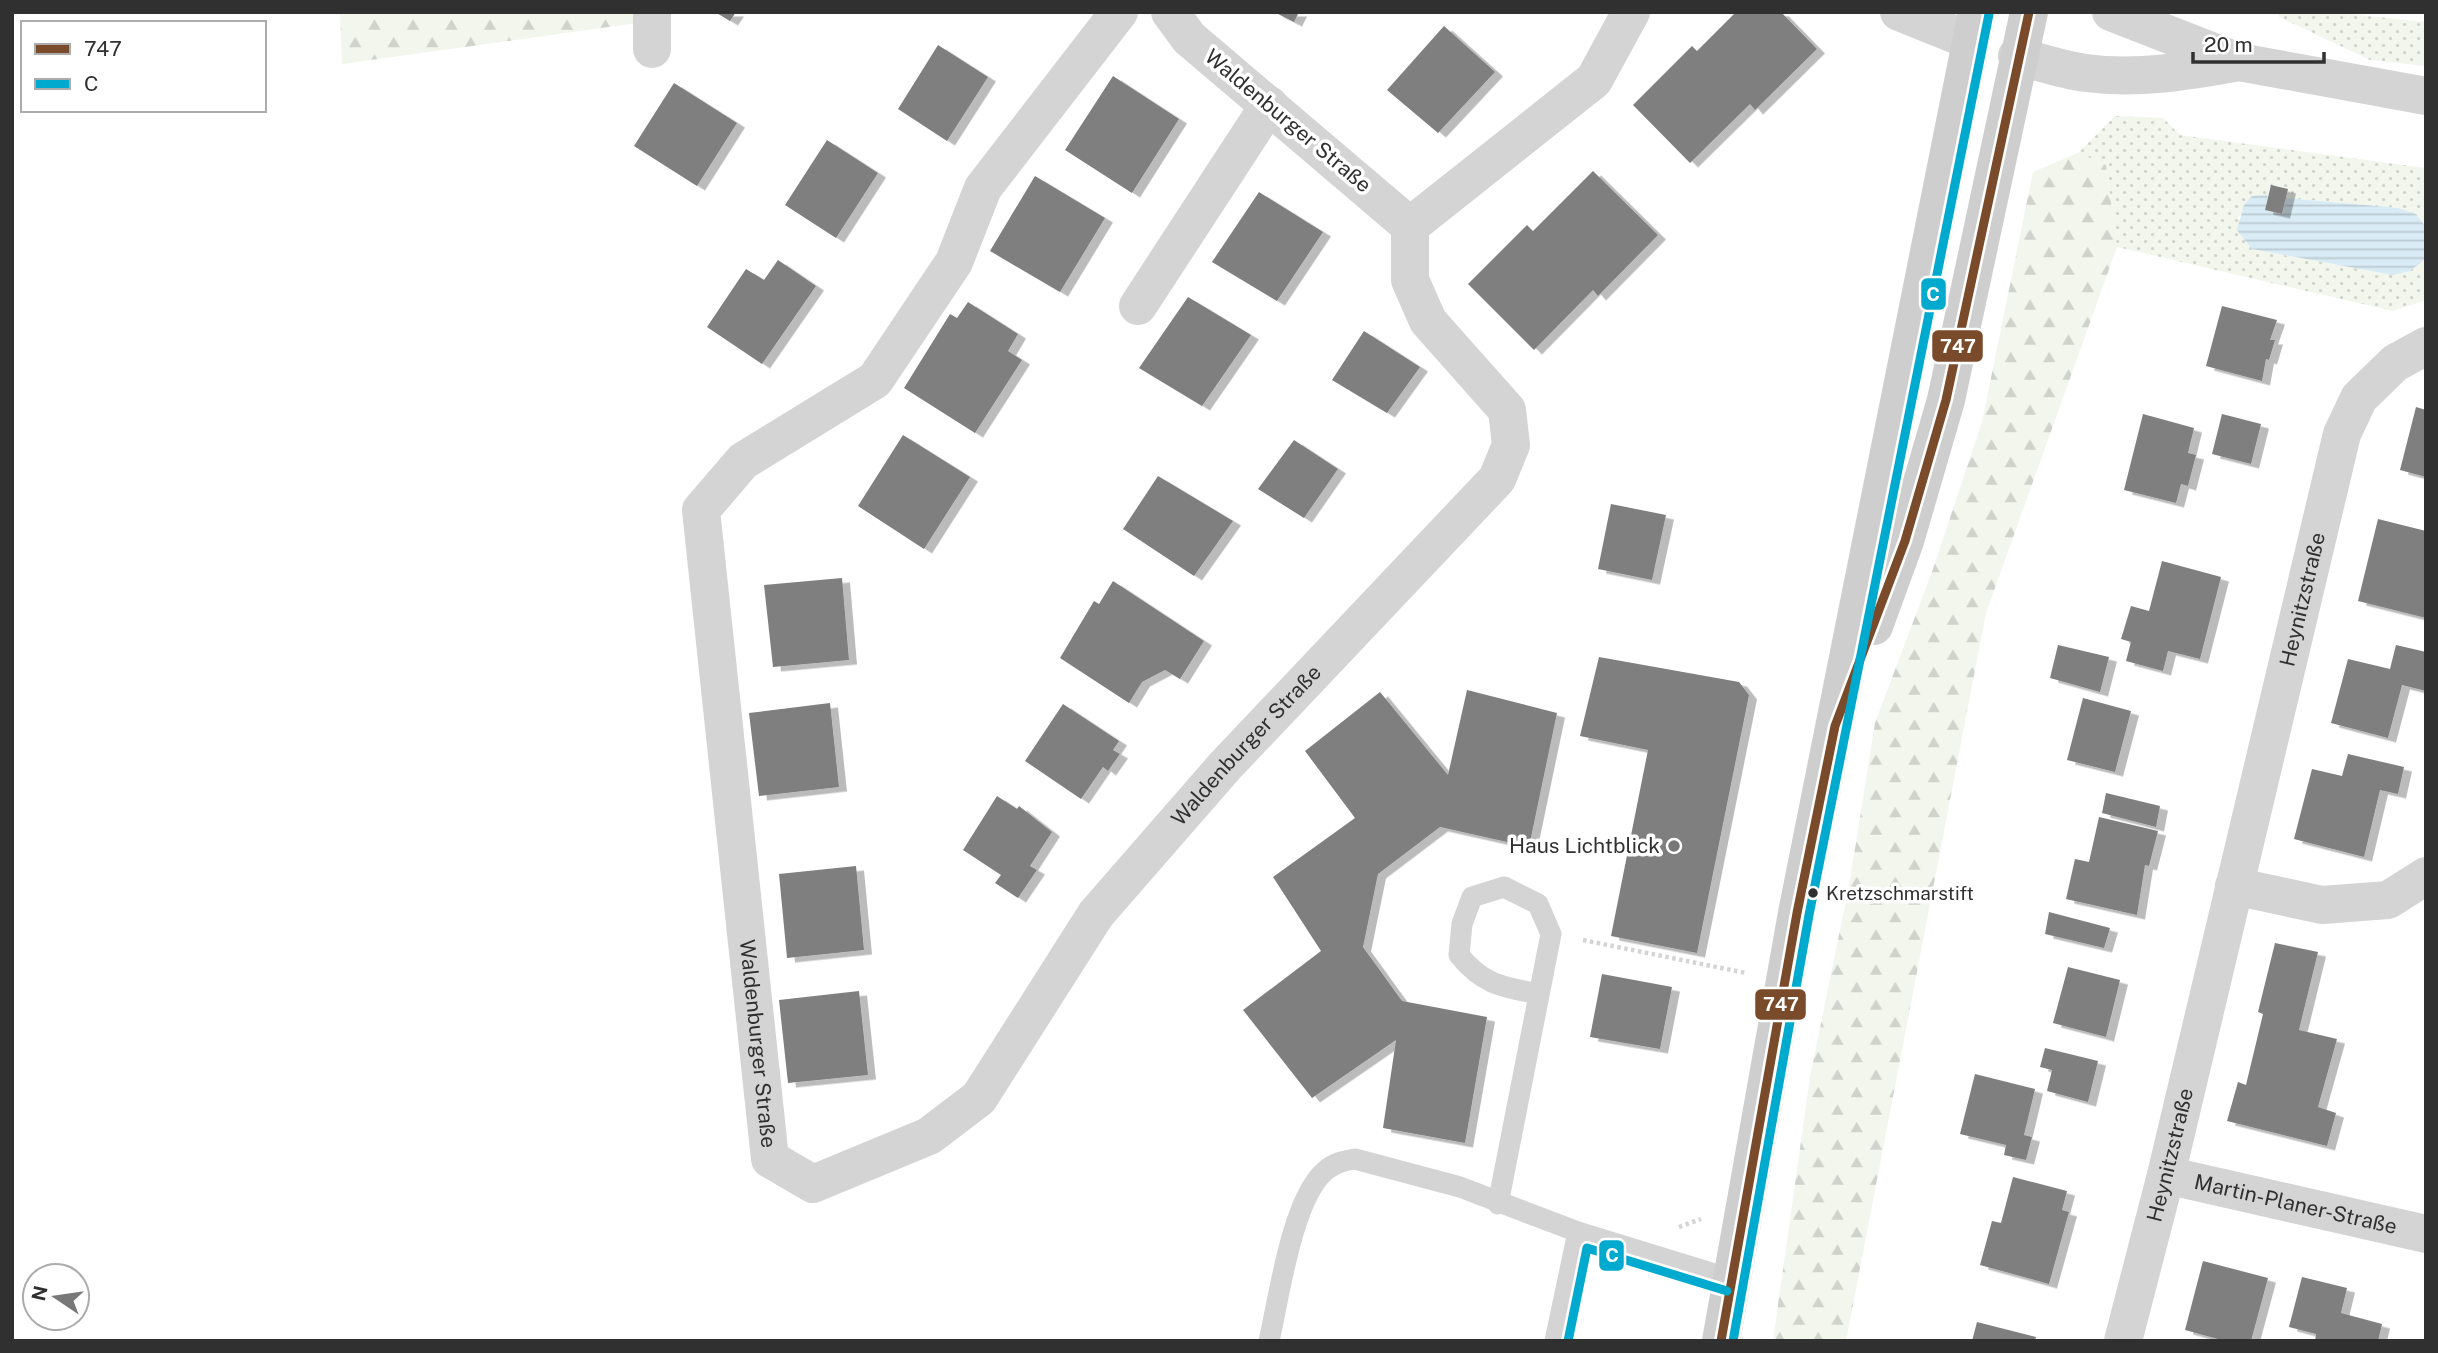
<svg xmlns="http://www.w3.org/2000/svg" width="2438" height="1353" font-family="'Public Sans',sans-serif">
<style>
.grass{fill:url(#grass-dots)}
.forest{fill:url(#forest-firs)}
.water{fill:url(#water-rules)}
.building{fill:#7f7f7f;filter:url(#shadow)}
.lines{fill:none;stroke-linecap:round;stroke-linejoin:round}
.path{stroke:#d4d4d4;stroke-width:4.5;stroke-dasharray:3.5 3.5;stroke-linecap:butt}
.lane{stroke:#d4d4d4;stroke-width:21}
.street{stroke:#d4d4d4;stroke-width:38}
.secondary{stroke:#cecece;stroke-width:38}
.bus-1-casing{stroke:#fff;stroke-width:14}
.bus-2-casing{stroke:#fff;stroke-width:14}
.bus-1{stroke:#7a4b2a;stroke-width:9}
.bus-2{stroke:#00a9ce;stroke-width:9}
.poi-dot{fill:#787878;stroke:#fff;stroke-width:2.5}
.bus-dot{fill:#303030;stroke:#fff;stroke-width:2.5}
.labels{text-anchor:middle;stroke-width:7;stroke-linejoin:round;paint-order:stroke}
.bus-label{font-size:19px;fill:#303030;stroke:#fff;text-anchor:start}
.street-label{font-size:21px;fill:#303030;stroke:#fff}
.poi-label{font-size:21px;fill:#303030;stroke:#fff;text-anchor:end}
.line-badge{stroke:#fff;stroke-width:2.5}
.badge-label{font-size:19px;text-anchor:middle;font-weight:bold;fill:#fff}
</style>
<defs>
<pattern id="grass-dots" width="8" height="8" patternUnits="userSpaceOnUse" patternTransform="scale(1.75)"><rect width="8" height="8" fill="#f2f6ed"/><path d="M2 2h.1M6 6h.1" fill="none" stroke="#d0d3cc" stroke-width="1.8" stroke-linecap="round"/></pattern>
<pattern id="forest-firs" width="22" height="20" patternUnits="userSpaceOnUse" patternTransform="scale(1.75)"><rect width="22" height="20" fill="#f2f6ed"/><path d="M5 1l3.5 6h-7zM16 11l3.5 6h-7z" fill="#d0d3cc"/></pattern>
<pattern id="water-rules" width="6" height="5" patternUnits="userSpaceOnUse" patternTransform="scale(1.75)"><rect width="6" height="5" fill="#d9ebf4"/><path d="M0 2.5h6" fill="none" stroke="#bbcad2"/></pattern>
<filter id="shadow"><feDropShadow dx="8" dy="4.5" stdDeviation="0" flood-color="#0004"/></filter>
</defs>
<rect width="100%" height="100%" fill="#fff"/>
<path class="grass" d="M2279 12H2329L2426 22V66L2370 60 2279 17Z
M2115 116 2163 118 2180 135 2426 168V227L2416 214 2398 208 2286 198 2282 214 2265 210 2268 196H2252L2238 218 2252 249 2392 275 2424 260 2426 255V300L2393 311 2117 247 2106 165 2078 153Z"/>
<path class="forest" d="M340 12H652V21L342 64Z
M2078 153 2106 165 2117 247 1986 613 1846 1341H1773L1810 1077 1849 886 1875 723 1933 569 1982 422 2033 172Z"/>
<path class="water" d="M2268 195 2265 210 2282 214 2286 198 2398 208 2416 214 2426 227 2424 260 2410 271 2392 275 2252 249 2237 230 2244 205 2252 196Z"/>
<path class="building" d="M715 12H736L730 21Z
M1274 12H1299L1294 22Z
M1736 12H1781L1817 49 1755 110 1750 104 1690 163 1633 105 1692 46 1697 51Z
M1444 26 1495 72 1438 133 1387 90Z
M938 45 988 77 947 141 898 109Z
M1113 76 1179 119 1132 193 1065 150Z
M674 83 737 123 697 186 634 146Z
M827 140 878 173 836 238 785 205Z
M1593 171 1658 235 1598 296 1593 290 1534 350 1468 284 1527 225 1533 231Z
M1035 176 1105 218 1060 292 990 251Z
M2271 185 2288 189 2282 214 2265 210Z
M1259 192 1323 232 1277 301 1212 262Z
M778 260 816 286 762 364 707 327 746 269 764 280Z
M1188 297 1251 335 1202 406 1139 368Z
M968 302 1018 334 1008 351 1022 360 975 433 904 388 950 314 957 318Z
M2222 306 2277 320 2270 340H2275L2269 360 2266 359 2262 381 2206 366Z
M1364 331 1420 367 1387 413 1332 380Z
M2416 407 2426 410V477L2400 470Z
M2143 414 2194 428 2188 453 2196 455 2188 486 2181 484 2176 503 2124 490Z
M2222 414 2261 424 2251 464 2212 454Z
M903 435 970 477 924 549 858 506Z
M1294 440 1338 469 1304 518 1258 489Z
M1158 476 1233 521 1194 576 1123 529Z
M1611 504 1666 515 1652 580 1598 569Z
M2378 519 2426 531V618L2358 601Z
M2162 561 2221 577 2200 659 2168 651 2163 671 2126 661 2131 642 2121 639 2131 606 2149 611Z
M842 578 849 660 773 667 764 585Z
M1113 581 1204 641 1180 679 1165 670 1142 682 1129 703 1060 658 1094 601 1099 604Z
M2058 645 2109 657 2100 692 2050 678Z
M2396 645 2426 652V691L2402 685 2388 738 2331 723 2348 659 2390 669Z
M1599 657 1739 682 1749 695 1697 953 1611 936 1648 750 1580 736Z
M1467 690 1557 713 1529 847 1440 827 1378 874 1363 947 1402 1001 1487 1017 1465 1143 1383 1128 1396 1040 1312 1098 1243 1010 1321 951 1273 877 1355 818 1305 751 1380 692 1448 775Z
M2083 698 2131 711 2115 772 2067 760Z
M830 703 839 787 759 796 749 713Z
M1063 704 1119 741 1113 750 1120 754 1108 771 1103 767 1081 799 1025 761Z
M2348 754 2404 767 2398 794 2380 790 2364 857 2294 839 2312 769 2342 776Z
M2106 793 2160 806 2156 827 2102 813Z
M997 796 1017 809 1019 806 1052 832 1030 866 1037 870 1018 898 995 883 1001 875 963 850Z
M2099 817 2158 831 2149 866 2145 865 2137 915 2066 899 2075 859 2089 862Z
M856 866 864 950 787 958 779 874Z
M2049 912 2110 928 2104 948 2045 934Z
M2275 943 2318 952 2299 1030 2337 1039 2318 1107 2336 1113 2327 1146 2227 1121 2238 1082 2246 1085 2263 1014 2258 1012Z
M2068 967 2120 980 2106 1037 2053 1023Z
M1602 974 1672 987 1660 1049 1590 1037Z
M859 991 868 1075 788 1083 779 1000Z
M2045 1048 2098 1061 2088 1102 2047 1091 2052 1070 2040 1067Z
M1975 1074 2035 1089 2024 1135 2032 1137 2026 1160 2004 1155 2006 1145 1960 1134Z
M2013 1177 2067 1191 2062 1210 2069 1212 2049 1284 1980 1265 1992 1221 2001 1223Z
M2203 1261 2268 1278 2251 1341H2225L2185 1330Z
M2302 1277 2347 1288 2341 1313 2382 1324 2378 1341H2315L2316 1334 2289 1327Z
M1977 1322 2036 1337 2035 1341H1972Z"/>
<g class="lines">
<path class="path" d="M1583 940 1746 973
M1679 1227 1701 1219"/>
<path class="lane" d="M1498 1204 1551 934 1538 904 1504 887 1472 897 1462 924 1459 955C1483 985 1503 987 1539 994
M1269 1341C1279 1298 1292 1199 1325 1171 1334 1163 1343 1161 1355 1159L1460 1187 1578 1232 1731 1279
M1555 1341 1578 1232"/>
<g class="street">
<path d="M652 12V49"/>
<path id="s1" d="M1119 12 983 188 954 262 875 380 743 461 701 510 770 1159 813 1184 929 1136 979 1098 1096 914 1225 766 1497 479 1511 445 1507 410 1428 321 1410 280V226L1189 38 1170 12"/>
<path d="M1899 12 1971 41"/>
<path d="M2111 12 2239 62 2426 96"/>
<path d="M2017 56C2040 62 2063 70 2086 73 2138 80 2189 71 2239 62"/>
<path d="M1410 226 1594 80 1631 12"/>
<path d="M1138 306 1269 105"/>
<path d="M2234 886 2322 905 2388 900 2426 876"/>
<path id="s2" d="M2166 1175 2426 1234"/>
<path id="s3" d="M2123 1341 2166 1175 2342 434 2359 398 2395 363 2426 346"/>
</g>
<path class="secondary" d="M1874 626 1905 541 1946 400 2029 12
M1721 1341 1797 913 1977 12"/>
<defs>
<path id="bus-1" d="M1721 1341 1797 913 1835 726 1905 541 1946 400 2029 12"/>
<path id="bus-2" d="M1568 1341 1587 1248 1727 1291
M1733 1341 1809 915 1989 14"/>
</defs>
<use href="#bus-1" class="bus-1-casing"/>
<use href="#bus-2" class="bus-2-casing"/>
<use href="#bus-1" class="bus-1"/>
<use href="#bus-2" class="bus-2"/>
</g>
<circle class="poi-dot" cx="1674" cy="846" r="7"/>
<circle class="bus-dot" cx="1813" cy="893" r="6"/>
<g class="labels">
<g class="bus-label">
<text x="1826" y="900">Kretzschmarstift</text>
</g>
<g class="street-label">
<text transform="translate(1288 121) rotate(40)" y="7">Waldenburger Straße</text>
<text dy="7" stroke="none"><textPath href="#s3" startOffset="763">Heynitzstraße</textPath></text>
<text dy="7" stroke="none"><textPath href="#s1" startOffset="1998">Waldenburger Straße</textPath></text>
<text dy="7" stroke="none"><textPath href="#s1" startOffset="1200">Waldenburger Straße</textPath></text>
<text dy="7" stroke="none"><textPath href="#s3" startOffset="192">Heynitzstraße</textPath></text>
<text dy="7" stroke="none"><textPath href="#s2" startOffset="133">Martin-Planer-Straße</textPath></text>
</g>
<g class="poi-label">
<text x="1660" y="853">Haus Lichtblick</text>
</g>
</g>
<g class="line-badge">
<rect x="1920" y="277" width="27" height="34" rx="7" fill="#00a9ce"/>
<rect x="1931" y="329" width="53" height="34" rx="7" fill="#7a4b2a"/>
<rect x="1754" y="988" width="53" height="33" rx="7" fill="#7a4b2a"/>
<rect x="1598" y="1239" width="27" height="33" rx="7" fill="#00a9ce"/>
</g>
<g class="badge-label">
<text x="1933" y="301">C</text>
<text x="1958" y="353">747</text>
<text x="1781" y="1011">747</text>
<text x="1612" y="1262">C</text>
</g>
<rect width="2438" height="1353" fill="none" stroke="#303030" stroke-width="28"/>
<rect x="21" y="21" width="245" height="91" fill="#ffffff" stroke="#acacac" stroke-width="2"/>
<rect x="35" y="44" width="35" height="10" fill="#7a4b2a" stroke="#acacac" stroke-width="2"/>
<text x="84" y="56" font-size="21" fill="#303030">747</text>
<rect x="35" y="79" width="35" height="10" fill="#00a9ce" stroke="#acacac" stroke-width="2"/>
<text x="84" y="91" font-size="21" fill="#303030">C</text>
<g transform="translate(56 1297) rotate(283)"><circle r="33" fill="#ffffff" stroke="#acacac" stroke-width="2"/>
<path d="M0-5L12 26L0 18L-12 26Z" fill="#787878"/>
<text y="-10" font-size="19" font-weight="bold" text-anchor="middle" fill="#303030">N</text>
</g>
<path d="M2193 52v10h131v-10" fill="none" stroke="#303030" stroke-width="3.5"/>
<text x="2204" y="52" font-size="21" fill="#303030" stroke="#ffffff" stroke-width="5" paint-order="stroke">20 m</text>
</svg>
